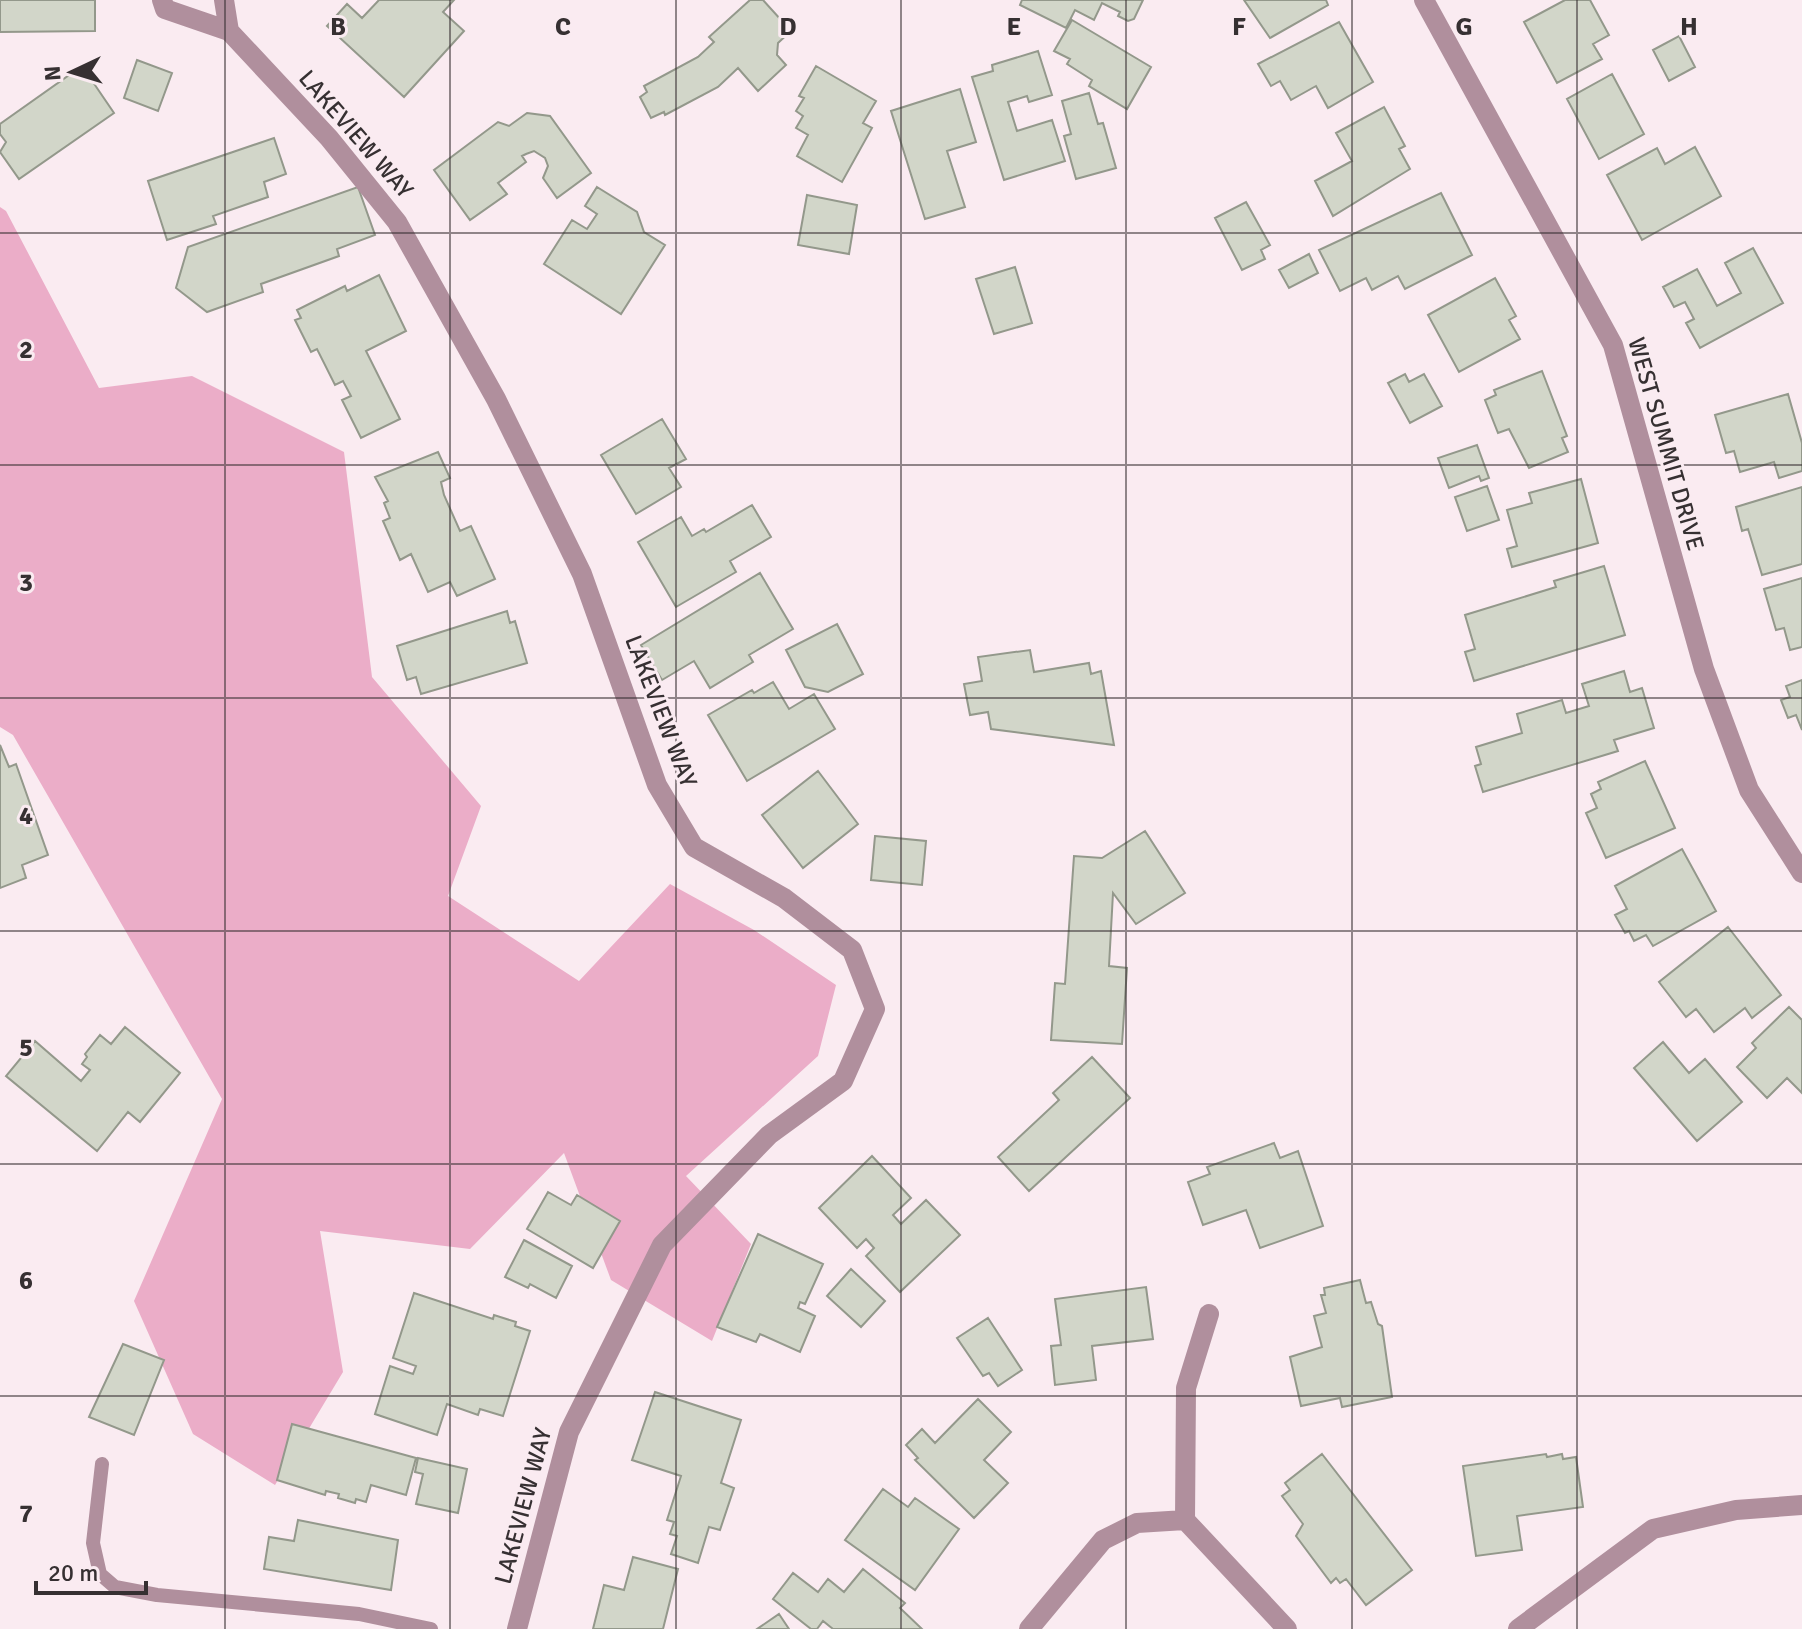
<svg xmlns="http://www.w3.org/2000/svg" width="1802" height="1629" font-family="Signika,sans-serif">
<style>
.green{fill:#ebadc8}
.building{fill:#d2d6c9;stroke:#93988b;stroke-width:2}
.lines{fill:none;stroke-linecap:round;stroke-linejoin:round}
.service{stroke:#b08f9d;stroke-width:14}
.minor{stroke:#b08f9d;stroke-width:20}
.grid{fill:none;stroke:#363032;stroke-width:2;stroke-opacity:0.55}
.labels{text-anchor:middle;stroke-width:6;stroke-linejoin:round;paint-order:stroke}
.street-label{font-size:24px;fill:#363032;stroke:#faebf1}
.grid-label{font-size:26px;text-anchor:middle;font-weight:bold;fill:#363032;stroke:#faebf1;stroke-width:6;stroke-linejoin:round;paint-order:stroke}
</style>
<rect width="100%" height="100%" fill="#faebf1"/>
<path class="green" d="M0 207 6 211 99 388 192 376 344 452 372 677 481 806 448 896 579 981 670 884 754 930 836 985 818 1056 686 1176 751 1244 712 1341 611 1280 564 1153 470 1249 320 1231 343 1372 275 1485 193 1434 134 1301 222 1099 13 735 0 727Z"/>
<path class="building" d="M0 0H95V31L0 32Z
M379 0H454L443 12 464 31 404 97 327 26 347 4 362 18Z
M750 0H763L791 31 778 43 777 55 786 65 758 91 738 68 718 87 665 115 664 112 651 118 640 97 647 92 644 86 698 57 714 42 709 37Z
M1022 0H1143L1134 19 1128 21 1118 16 1120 12 1102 3 1094 20 1075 10 1066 28 1020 5Z
M1244 0H1326L1328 5 1270 38Z
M1565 0H1590L1609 35 1593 44 1602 59 1557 83 1524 22Z
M1072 20 1151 67 1127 109 1089 86 1092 80 1067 64 1070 59 1054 51Z
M1339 22 1373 82 1328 108 1316 86 1291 100 1280 81 1271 86 1258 64Z
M1679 36 1695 67 1669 81 1653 50Z
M1038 51 1052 95 1029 102 1027 96 1008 102 1017 131 1052 120 1065 161 1004 180 972 77 993 71 992 65Z
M137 60 172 73 158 111 124 98Z
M82 66 114 113 19 179 0 152 6 142 0 134V124Z
M816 66 876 101 863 123 872 128 842 182 797 156 808 135 796 128 803 116 796 111 804 98 799 96Z
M1612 74 1644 134 1599 159 1567 99Z
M960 89 976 142 947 151 965 207 925 219 891 111Z
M1089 93 1098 124 1103 123 1116 168 1076 179 1064 136 1071 134 1062 101Z
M1384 107 1405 146 1399 149 1410 169 1333 216 1315 181 1352 161 1336 133Z
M527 113 550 116 591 173 557 198 543 178 548 166 545 158 534 151 526 154 522 156 526 162 498 183 507 194 470 220 434 170 498 122 509 126Z
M274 138 286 174 264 182 268 197 213 216 216 224 167 240 148 181Z
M1695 147 1721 196 1642 240 1607 175 1657 148 1665 164Z
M358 187 375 235 337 249 339 256 261 284 263 292 207 312 176 288 188 247Z
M597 187 637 212 644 232 665 245 621 314 544 264 572 220 587 229 597 214 585 206Z
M1441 193 1472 255 1405 289 1398 276 1372 290 1366 278 1340 291 1319 250Z
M807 195 857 205 849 254 798 245Z
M1246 202 1270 245 1261 250 1265 259 1242 270 1215 218Z
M1753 248 1783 303 1700 348 1686 323 1694 319 1685 302 1674 307 1663 287 1697 269 1717 306 1741 293 1725 263Z
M1309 254 1318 273 1289 288 1279 270Z
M1015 267 1032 323 994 334 976 279Z
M379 275 406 331 366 351 400 419 361 438 342 400 351 396 343 381 335 385 317 349 311 352 295 320 301 318 297 310 345 286 347 291Z
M1495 278 1516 316 1509 320 1520 339 1459 372 1428 315Z
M1542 371 1567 436 1562 438 1568 452 1529 468 1509 429 1498 433 1485 400 1496 395 1494 390Z
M1405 374 1409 382 1424 374 1442 406 1410 423 1388 383Z
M1788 394 1802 443V471L1779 478 1774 462 1740 472 1734 451 1726 453 1715 415Z
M662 419 686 459 669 468 681 487 636 514 601 455Z
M1477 445 1489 478 1481 481 1479 476 1449 488 1438 458Z
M438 452 450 478 441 482 444 495 460 531 471 526 495 579 457 596 450 582 428 592 411 554 400 560 383 521 390 518 384 503 388 501 375 477Z
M1581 479 1598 543 1512 567 1507 549 1517 546 1507 510 1532 503 1529 493Z
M1487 486 1499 520 1467 531 1455 497Z
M1802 487V564L1762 575 1748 529 1742 531 1736 507Z
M752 505 771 537 730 561 736 572 676 607 638 542 681 517 692 536 704 529 706 532Z
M1604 566 1625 635 1474 681 1465 652 1475 649 1465 615 1556 587 1554 581Z
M760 573 793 629 749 655 753 662 710 688 694 661 662 680 641 645Z
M1802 578V647L1790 650 1784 628 1776 630 1764 589Z
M507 611 510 623 515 621 527 663 421 694 416 677 407 680 397 646Z
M837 624 863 674 828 692 805 687 786 650Z
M1030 650 1034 672 1089 663 1091 674 1101 671 1114 745 991 729 988 712 970 715 964 684 982 681 978 657Z
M1624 671 1630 692 1642 688 1654 728 1614 740 1618 751 1483 792 1475 766 1481 764 1476 747 1522 733 1517 714 1562 700 1566 713 1589 706 1582 684Z
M1802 680V730L1796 715 1788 718 1781 700 1790 697 1786 686Z
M773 682 789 709 814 694 835 729 747 781 708 715 752 690 754 693Z
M0 745 9 767 16 764 48 855 22 865 26 878 0 888Z
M1645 761 1675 828 1606 858 1586 813 1597 808 1591 794 1601 789 1598 782Z
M818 771 858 824 803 868 762 815Z
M1145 831 1185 893 1136 924 1113 893 1109 966 1127 968 1122 1044 1051 1040 1055 983 1065 984 1074 856 1102 858Z
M875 836 926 841 922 885 871 880Z
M1682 849 1716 911 1653 946 1646 935 1634 941 1629 931 1625 933 1615 915 1627 909 1615 886Z
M1728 927 1781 995 1752 1018 1745 1008 1714 1032 1696 1009 1686 1017 1659 982Z
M1789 1007 1802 1020V1093L1787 1078 1767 1098 1737 1067 1756 1048 1752 1043Z
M125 1027 180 1073 140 1122 128 1112 97 1151 6 1076 35 1041 81 1081 90 1070 82 1064 87 1057 85 1054 100 1035 111 1044Z
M1663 1042 1689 1073 1705 1059 1742 1102 1697 1141 1634 1068Z
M1092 1057 1130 1098 1029 1191 998 1157 1059 1100 1053 1093Z
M1274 1143 1280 1158 1298 1151 1323 1226 1260 1248 1246 1210 1203 1225 1188 1182 1210 1174 1207 1167Z
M872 1156 911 1198 893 1215 901 1224 926 1200 960 1235 900 1292 866 1256 874 1248 866 1239 857 1248 819 1208Z
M548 1192 571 1205 577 1195 620 1221 593 1268 527 1229Z
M758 1234 823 1264 805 1304 800 1302 798 1308 815 1316 800 1352 760 1334 756 1342 717 1327Z
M524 1240 572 1266 556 1298 530 1284 528 1288 505 1277Z
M851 1269 885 1301 861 1327 827 1296Z
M1360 1280 1366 1303 1371 1302 1378 1324 1382 1326 1392 1397 1342 1407 1340 1398 1301 1406 1290 1357 1322 1347 1314 1316 1326 1313 1321 1295H1325L1324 1288Z
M1146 1287 1153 1339 1092 1346 1096 1380 1055 1385 1051 1346 1061 1345 1055 1299Z
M414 1293 493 1319 494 1315 516 1322 515 1326 530 1331 503 1416 480 1409 478 1415 447 1404 437 1435 375 1414 390 1366 413 1374 416 1366 393 1358Z
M988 1318 1022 1370 998 1386 989 1373 983 1376 957 1338Z
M123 1344 164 1360 134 1435 89 1417Z
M655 1392 741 1420 721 1483 734 1488 720 1530 709 1527 698 1563 671 1554 677 1536 670 1534 674 1522 667 1520 681 1476 632 1460Z
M978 1399 1011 1432 984 1460 1008 1483 974 1518 915 1460 918 1458 906 1445 922 1429 935 1443Z
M292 1424 416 1458 406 1495 371 1485 366 1502 356 1499 355 1503 338 1498 339 1494 326 1491 325 1495 277 1480Z
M1322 1454 1412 1570 1366 1605 1346 1579 1340 1583 1336 1578 1331 1583 1296 1536 1303 1524 1282 1496 1290 1490 1285 1483Z
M1546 1454 1547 1457 1562 1454 1563 1459 1576 1457 1583 1507 1517 1516 1522 1550 1476 1556 1463 1466Z
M418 1458 467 1469 458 1513 416 1504 423 1474 415 1472Z
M883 1489 908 1507 915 1498 959 1529 915 1590 845 1540Z
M298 1520 398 1540 391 1590 264 1569 269 1537 294 1541Z
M633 1557 678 1569 663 1629H593L604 1585 624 1590Z
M863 1569 905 1603 900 1608 922 1629H833L823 1621 817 1629H811L773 1599 793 1573 818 1592 828 1579 844 1592Z
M779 1614 789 1629H757Z"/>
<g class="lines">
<path class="service" d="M102 1464 93 1543 100 1574 115 1587 157 1595 359 1614 431 1629"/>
<path class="minor" d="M162 0 165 9 229 31
M224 0 229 31 329 138 397 222 496 399 582 574 657 785 694 847 784 898 852 950 875 1009 843 1081 769 1135 662 1245 569 1432 517 1629
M1424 0 1613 345 1704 669 1749 790 1802 873
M1185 1520 1186 1388 1209 1314
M1029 1629 1103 1540 1137 1523 1185 1520 1287 1629
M1518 1629 1653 1529 1736 1510 1802 1505"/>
</g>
<path class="grid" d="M225 0V1629M450 0V1629M676 0V1629M901 0V1629M1126 0V1629M1352 0V1629M1577 0V1629M0 233H1802M0 465H1802M0 698H1802M0 931H1802M0 1164H1802M0 1396H1802"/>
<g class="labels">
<g class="street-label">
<text transform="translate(356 134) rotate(49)" y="8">LAKEVIEW WAY</text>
<text transform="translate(1666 444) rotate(74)" y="8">WEST SUMMIT DRIVE</text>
<text transform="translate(661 711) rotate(69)" y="8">LAKEVIEW WAY</text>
<text transform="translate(523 1506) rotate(-75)" y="8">LAKEVIEW WAY</text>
</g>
</g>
<g class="grid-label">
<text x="338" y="35">B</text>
<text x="563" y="35">C</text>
<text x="788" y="35">D</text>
<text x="1014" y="35">E</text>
<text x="1239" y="35">F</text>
<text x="1464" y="35">G</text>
<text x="1689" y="35">H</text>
<text x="26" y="358">2</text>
<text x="26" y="591">3</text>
<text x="26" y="824">4</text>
<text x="26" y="1056">5</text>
<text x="26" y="1289">6</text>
<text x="26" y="1522">7</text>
</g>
<g transform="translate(72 72) rotate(266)" stroke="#faebf1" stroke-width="6" paint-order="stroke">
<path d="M0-6L14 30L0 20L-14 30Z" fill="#363032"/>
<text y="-12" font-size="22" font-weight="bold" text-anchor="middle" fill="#363032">N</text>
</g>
<path d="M36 1581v12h110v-12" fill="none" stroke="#363032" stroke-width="4"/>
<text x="48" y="1581" font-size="24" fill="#363032" stroke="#faebf1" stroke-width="6" paint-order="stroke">20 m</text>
</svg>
